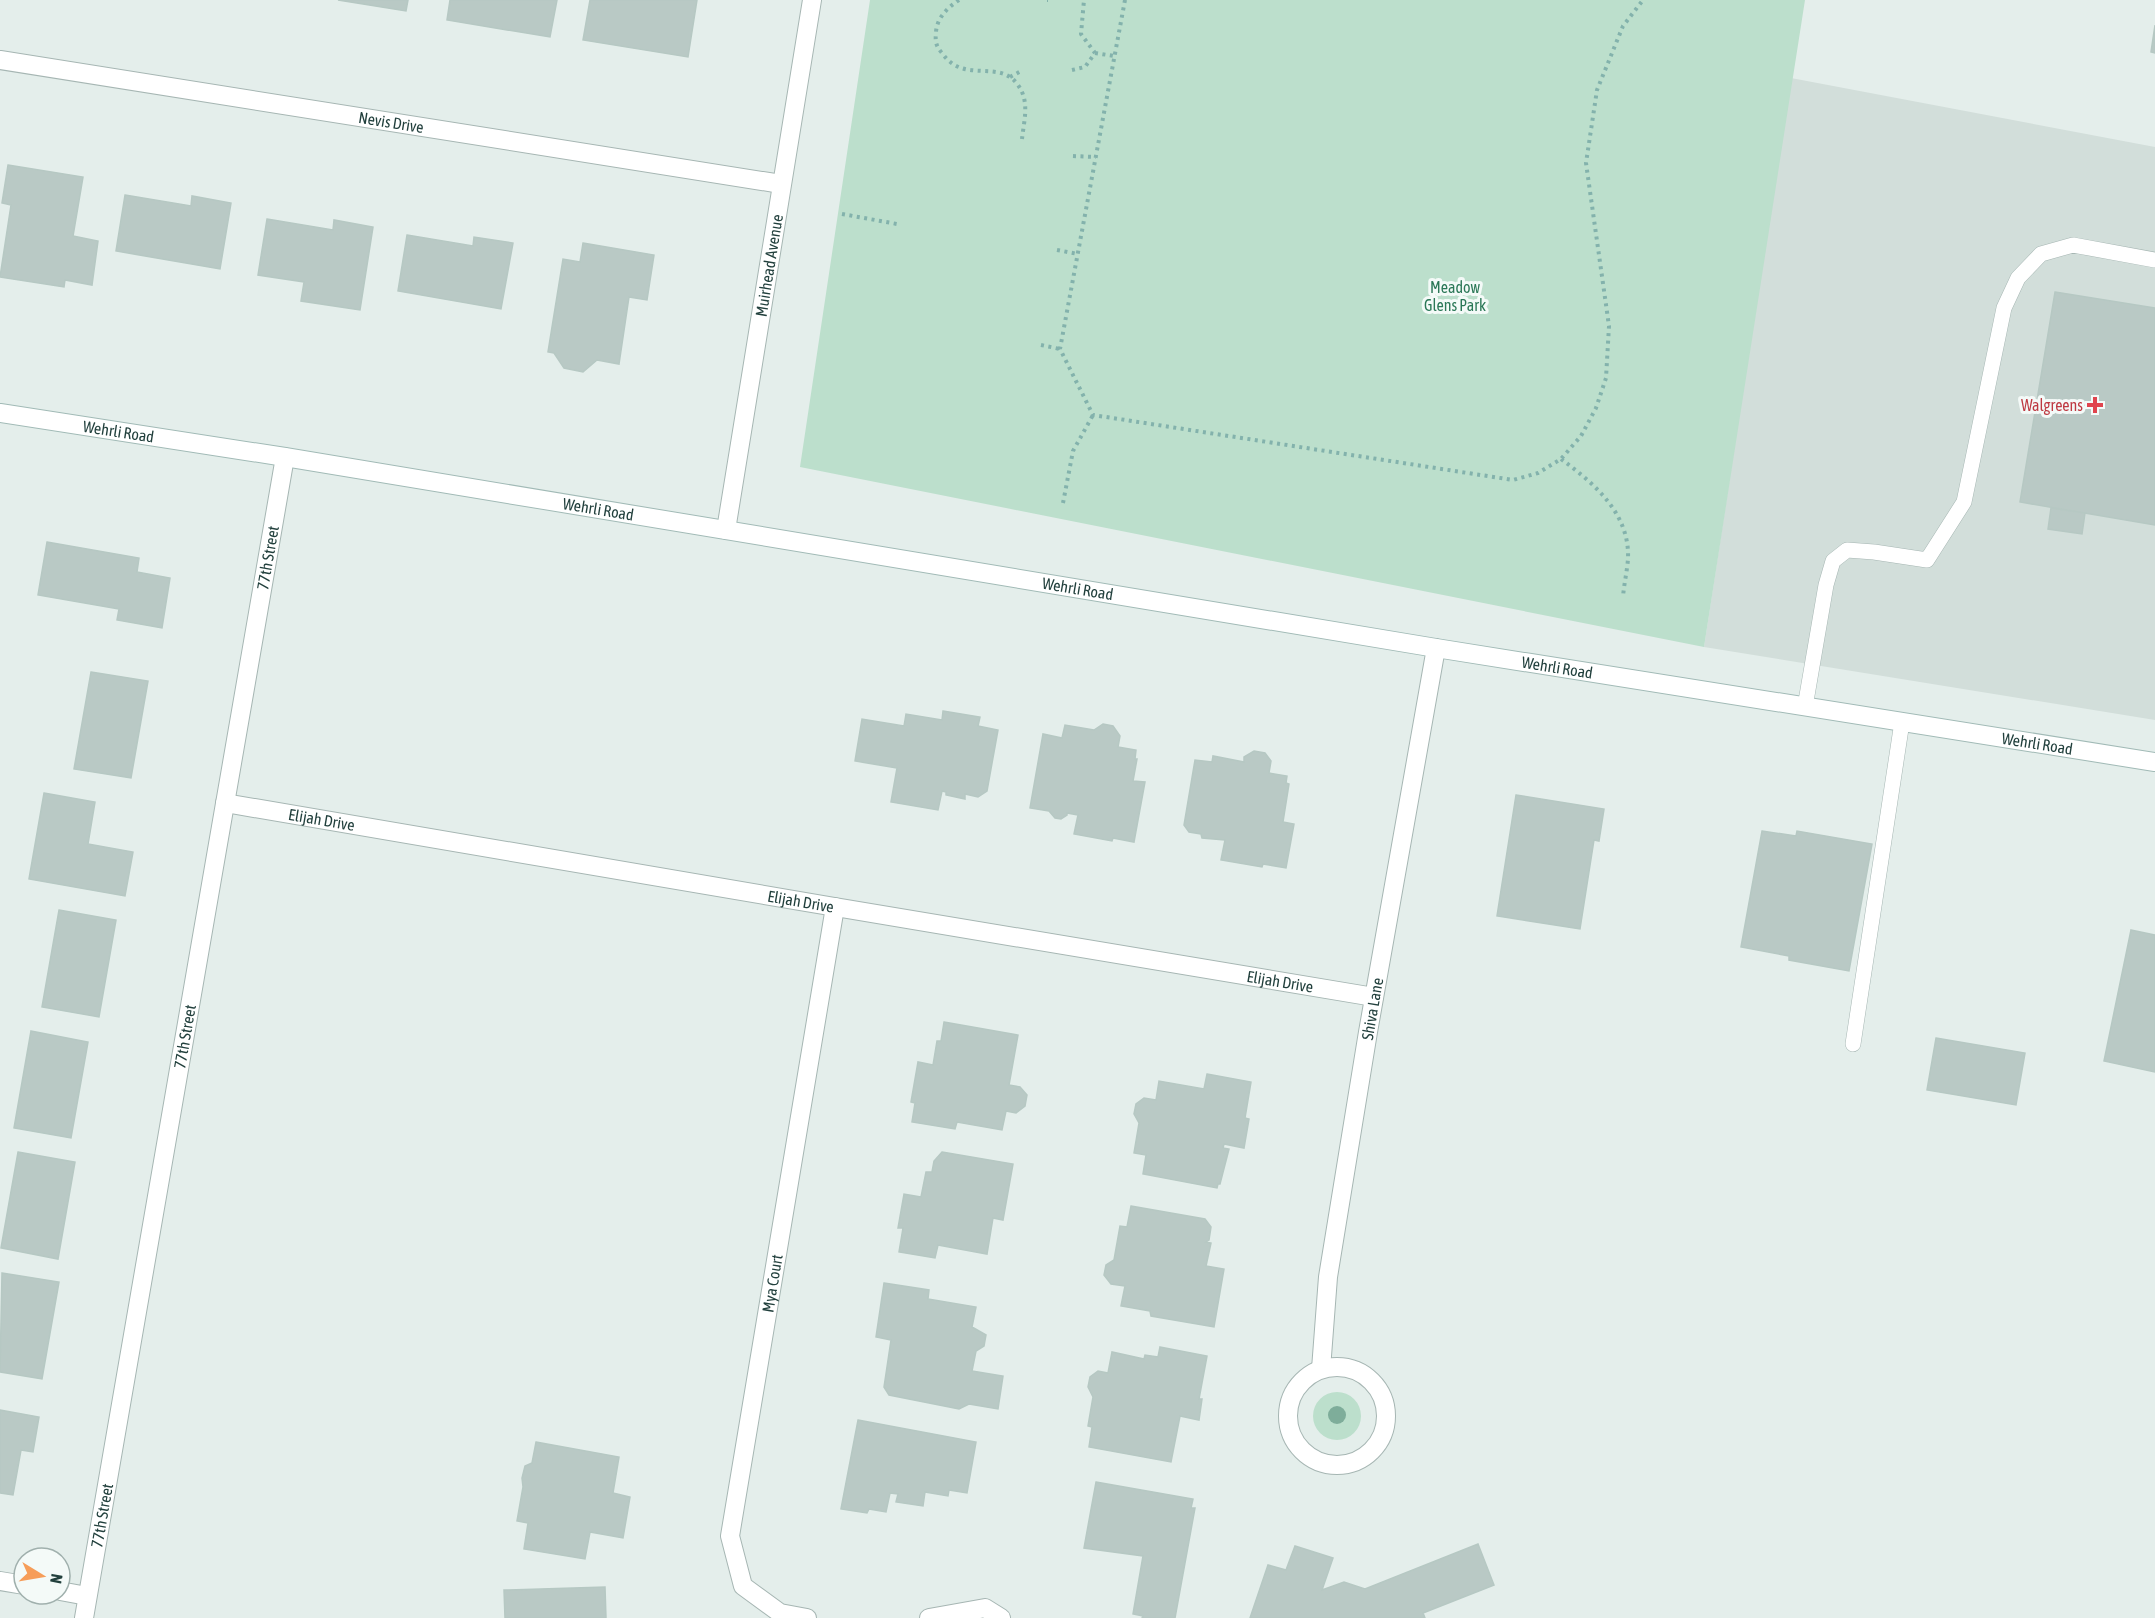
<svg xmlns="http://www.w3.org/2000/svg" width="2155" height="1618" font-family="'Asap Condensed',sans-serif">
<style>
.built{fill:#d2deda}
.green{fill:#bcdfcc}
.building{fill:#b9c9c5;stroke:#b6c8c3;stroke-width:1.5}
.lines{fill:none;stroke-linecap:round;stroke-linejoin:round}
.lane-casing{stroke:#a6b6b3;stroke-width:16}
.street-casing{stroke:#a6b6b3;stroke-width:20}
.secondary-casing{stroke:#a1bab6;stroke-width:20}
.path{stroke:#83b2ac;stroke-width:4;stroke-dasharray:3 4.5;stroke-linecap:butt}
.lane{stroke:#fff;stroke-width:15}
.street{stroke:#fff;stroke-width:18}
.secondary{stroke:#fff;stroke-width:18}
.tree{fill:#7ead9a}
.health-dot{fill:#e0444e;stroke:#f4faf8;stroke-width:2}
.labels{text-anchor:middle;stroke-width:6;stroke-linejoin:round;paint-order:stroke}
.street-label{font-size:16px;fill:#22403d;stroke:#f4faf8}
.park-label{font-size:16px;fill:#2b7857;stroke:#f4faf8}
.health-label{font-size:16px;fill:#be3a42;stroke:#f4faf8;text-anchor:end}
</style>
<rect width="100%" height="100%" fill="#e4eeeb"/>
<path class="built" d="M1791 78 2155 147V720L1704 647Z"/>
<path class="green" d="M870 0H1805L1704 647 800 467Z
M1313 1416a24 24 0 1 1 48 0a24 24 0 1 1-48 0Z"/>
<path class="building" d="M338 0H408L406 11Z
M450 0H557L550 37 447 20Z
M590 0H697L688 57 583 40Z
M2155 25V53L2151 52Z
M8 165 83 177 73 236 98 241 92 285 65 280 64 287 0 277 11 205 2 203Z
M125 195 191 206 192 196 231 203 220 269 116 251Z
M267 219 333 230 334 220 373 227 360 310 301 301 304 282 258 275Z
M407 235 473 246 474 237 513 243 501 309 398 291Z
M583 243 654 255 647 300 629 297 619 364 597 360 583 372 564 368 554 353 548 352 563 259 580 262Z
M2055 292 2155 308V525L2020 502Z
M2051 508 2085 513 2082 534 2048 529Z
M47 542 139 558 137 572 170 578 162 628 117 620 119 609 38 595Z
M91 672 148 681 131 778 74 769Z
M943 711 980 717 978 726 998 730 987 791 978 797 965 794V799L946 795V792L942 791 938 810 891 802 897 768 855 761 862 719 904 726 906 714 942 720Z
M1103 724 1113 726 1120 736 1118 747 1136 750 1135 759H1137L1133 781 1145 782 1134 842 1113 838 1112 841 1074 834 1078 815 1067 813V815L1061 819 1055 818 1049 811 1030 808 1043 734 1062 738 1065 725 1094 730Z
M1254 751 1265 753 1271 761 1269 773 1287 776 1286 783 1289 784 1283 822 1294 824 1286 868 1263 864 1262 867 1221 860 1225 840 1202 838 1201 834 1189 832 1184 825 1195 760 1212 762 1213 756 1244 762V757Z
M44 793 95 802 88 844 133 852 125 896 29 879Z
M1516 795 1604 809 1599 841 1594 840 1580 929 1497 916Z
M1762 831 1796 836 1797 831 1872 844 1849 971 1789 960V956L1741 947Z
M59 910 116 920 99 1017 42 1007Z
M2131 930 2155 935V1072L2104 1061Z
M944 1022 1018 1035 1009 1085 1020 1087 1027 1095 1025 1106 1016 1113 1006 1111 1002 1130 957 1122 955 1129 912 1122 915 1103 911 1102 918 1062 933 1065 937 1041H941Z
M31 1031 88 1042 71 1138 14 1128Z
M1936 1038 2025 1053 2016 1105 1927 1090Z
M1207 1074 1251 1082 1245 1118 1249 1119 1244 1148 1224 1144 1223 1148 1229 1149 1220 1184H1218L1217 1188 1143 1174 1146 1155 1134 1153 1139 1123 1134 1114 1136 1104 1144 1098 1156 1100 1159 1081 1204 1089Z
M18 1152 75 1162 58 1259 1 1248Z
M942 1152 1013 1164 1003 1220 993 1218 987 1254 938 1245 935 1258 899 1252 903 1228H898L904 1194 921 1197 926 1172H932L934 1161Z
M1131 1206 1205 1219 1211 1227 1209 1240 1206 1242 1211 1243 1206 1266 1224 1269 1214 1327 1151 1316 1150 1311 1121 1306 1125 1286 1111 1284 1104 1275 1106 1265 1114 1260 1120 1226 1127 1227Z
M2 1273 59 1282 42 1379 0 1372Z
M884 1283 929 1290 928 1299 976 1307 972 1327 986 1335 984 1346 976 1351 972 1371 1003 1376 998 1409 969 1404 959 1409 889 1395 884 1387 891 1340 876 1337Z
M1160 1347 1207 1356 1199 1399H1202L1199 1420 1180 1416 1171 1462 1089 1447 1092 1427 1088 1426 1093 1397 1088 1387 1090 1377 1098 1371 1108 1373 1112 1352 1144 1359 1145 1355 1158 1357Z
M0 1410 39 1417 33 1452 21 1450 13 1495 0 1493Z
M858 1420 976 1442 967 1493 949 1490 948 1496 925 1492 923 1506 896 1502 898 1494 890 1493 886 1512 869 1509 867 1513 841 1509Z
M536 1442 619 1457 613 1493 630 1497 623 1538 590 1532 585 1559 524 1549 528 1523 517 1521 523 1487 522 1478 525 1466 532 1463Z
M1096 1482 1193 1499 1191 1508H1195L1175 1618H1142L1143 1616 1133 1614 1143 1556 1084 1548Z
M1478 1544 1494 1585 1423 1613 1425 1618H1250L1268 1565 1286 1570 1295 1546 1333 1558 1322 1590 1344 1582 1365 1589Z
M605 1587 606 1618H505L504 1590Z"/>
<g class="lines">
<defs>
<path id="lane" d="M1805 707 1826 585 1833 561 1847 550 1874 552 1927 560 1964 502 2004 308 2018 278 2041 254 2073 245 2155 260
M1853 1044 1902 722"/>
<g id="street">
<path id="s1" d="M0 60 781 184"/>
<path id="s2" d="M726 530 812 0"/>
<path id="s3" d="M225 803 835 907 1374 997"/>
<circle cx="1337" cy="1416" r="49"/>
<path id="s4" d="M1321 1369 1328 1277 1368 1032 1436 648"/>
<path d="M0 1581 24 1585"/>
<path d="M60 1591 87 1596"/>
<path id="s5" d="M84 1618 285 457"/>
<path id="s6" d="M807 1618 780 1613 743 1586 730 1536 835 907"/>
<path d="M929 1618 985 1608 1001 1618"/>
</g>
<g id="secondary">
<path id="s7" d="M0 413 285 457 1436 648 2155 762"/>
</g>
</defs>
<use href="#lane" class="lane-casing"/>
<use href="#street" class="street-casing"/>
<use href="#secondary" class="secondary-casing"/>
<path class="path" d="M959 0C947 8 937 18 936 32 935 42 936 46 942 53 964 85 999 58 1018 85 1030 102 1024 120 1022 139
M1047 0H1048
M1125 0 1060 349 1093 415 1513 480 1538 473 1561 459 1581 436 1596 408 1606 378 1609 326 1586 163 1597 90 1623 26 1643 0
M1095 53 1114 56
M1072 70 1085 67 1095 53 1081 34 1084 0
M1010 77 1023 70
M1073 156 1096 157
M842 214 897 224
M1057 250 1078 254
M1041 345 1060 349
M1561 459C1595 484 1630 514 1628 559 1627 572 1624 584 1623 597
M1063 503 1073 451 1093 415"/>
<use href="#lane" class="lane"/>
<use href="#street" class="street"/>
<use href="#secondary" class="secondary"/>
</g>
<circle class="tree" cx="1337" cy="1415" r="9"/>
<path class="health-dot" d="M2092 396h6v6h6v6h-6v6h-6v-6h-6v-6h6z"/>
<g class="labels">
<g class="street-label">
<text dy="6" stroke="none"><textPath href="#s1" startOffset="396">Nevis Drive</textPath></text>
<text dy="6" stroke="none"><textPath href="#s2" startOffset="268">Muirhead Avenue</textPath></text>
<text dy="6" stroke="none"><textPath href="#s7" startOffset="120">Wehrli Road</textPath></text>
<text dy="6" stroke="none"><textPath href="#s7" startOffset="606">Wehrli Road</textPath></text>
<text dy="6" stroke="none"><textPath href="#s5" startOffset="1076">77th Street</textPath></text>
<text dy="6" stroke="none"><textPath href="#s7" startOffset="1092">Wehrli Road</textPath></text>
<text dy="6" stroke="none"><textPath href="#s7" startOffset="1578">Wehrli Road</textPath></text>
<text dy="6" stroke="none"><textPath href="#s7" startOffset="2064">Wehrli Road</textPath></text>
<text dy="6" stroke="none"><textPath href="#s3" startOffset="98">Elijah Drive</textPath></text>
<text dy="6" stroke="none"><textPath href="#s3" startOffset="584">Elijah Drive</textPath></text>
<text dy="6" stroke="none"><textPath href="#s3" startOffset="1070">Elijah Drive</textPath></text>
<text dy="6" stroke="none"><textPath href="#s4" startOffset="364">Shiva Lane</textPath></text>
<text dy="6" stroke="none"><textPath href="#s5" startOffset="590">77th Street</textPath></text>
<text dy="6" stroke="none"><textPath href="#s6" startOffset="381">Mya Court</textPath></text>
<text dy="6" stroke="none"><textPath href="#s5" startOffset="104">77th Street</textPath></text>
</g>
<g class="park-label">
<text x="1455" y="293">Meadow<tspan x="1455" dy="18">Glens Park</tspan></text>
</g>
<g class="health-label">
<text x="2083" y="411">Walgreens</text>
</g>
</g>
<g transform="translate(42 1576) rotate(101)"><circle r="28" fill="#f4faf8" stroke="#a0b0ad" stroke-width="1.5"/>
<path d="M0-4.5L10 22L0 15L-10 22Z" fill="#f69d59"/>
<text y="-9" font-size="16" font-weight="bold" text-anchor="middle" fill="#22403d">N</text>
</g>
</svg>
